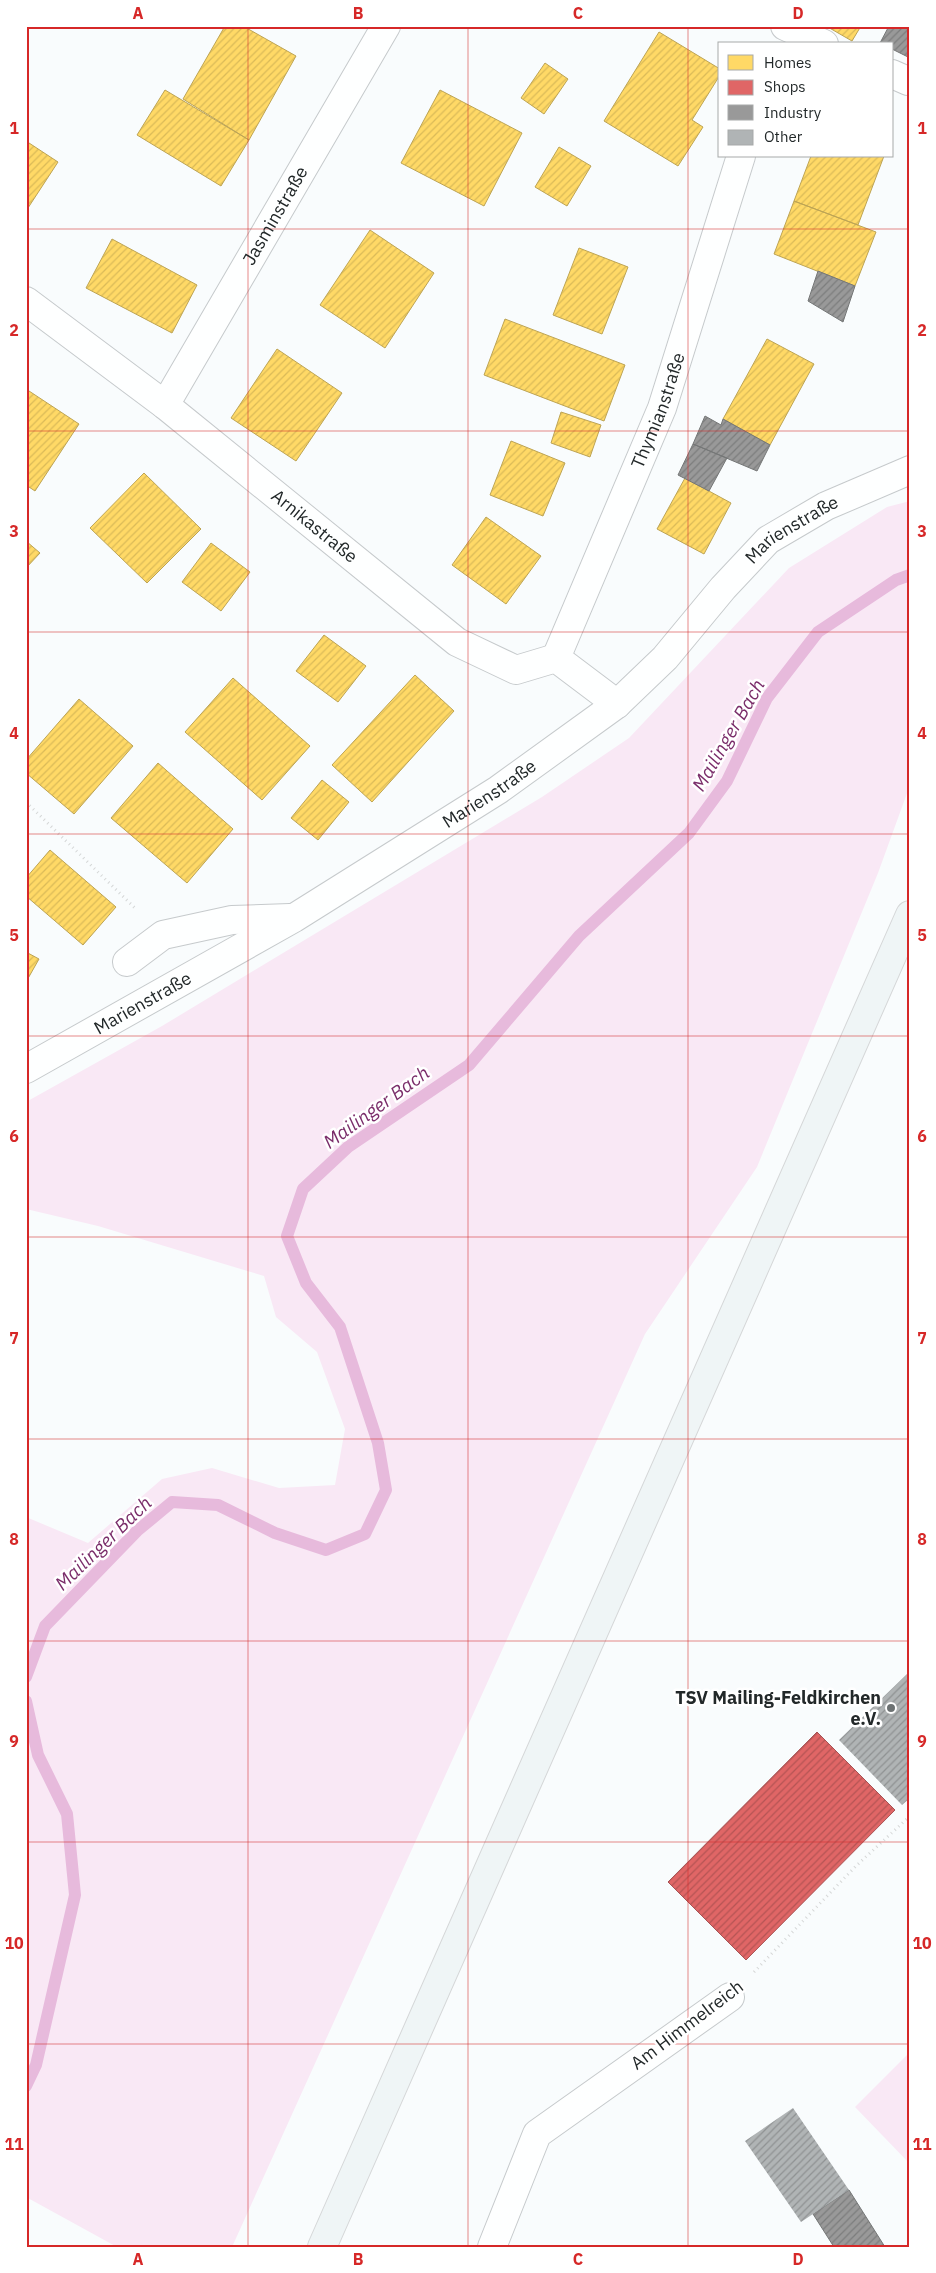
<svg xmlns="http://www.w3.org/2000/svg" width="936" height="2273" font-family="'IBM Plex Sans',sans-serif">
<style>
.grass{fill:#f9e8f5}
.homes{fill:url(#homes-hatch);stroke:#bda454}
.shops{fill:url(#shops-hatch);stroke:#a75354}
.industry{fill:url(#industry-hatch);stroke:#757777}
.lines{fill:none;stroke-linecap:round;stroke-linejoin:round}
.stream{stroke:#e7badc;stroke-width:12}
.building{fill:url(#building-hatch)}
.minor-casing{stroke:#c6cacc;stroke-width:30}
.major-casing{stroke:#d5d7d8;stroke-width:30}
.path{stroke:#d5d7d7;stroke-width:3;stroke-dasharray:1 4;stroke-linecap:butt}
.minor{stroke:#feffff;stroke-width:28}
.major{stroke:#eff5f6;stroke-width:28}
.grid{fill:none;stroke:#d62828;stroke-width:1;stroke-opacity:0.55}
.poi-dot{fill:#6d7273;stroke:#fff;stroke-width:2}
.labels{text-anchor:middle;stroke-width:5;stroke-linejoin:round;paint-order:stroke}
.street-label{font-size:18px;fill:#222829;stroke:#fff}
.poi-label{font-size:18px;font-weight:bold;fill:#222829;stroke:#fff;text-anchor:end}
.water-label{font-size:19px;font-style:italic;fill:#7a2d6a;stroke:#fff}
.neatline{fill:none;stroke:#d62828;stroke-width:2}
.grid-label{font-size:16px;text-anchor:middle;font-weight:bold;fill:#d62828}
</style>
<defs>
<pattern id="homes-hatch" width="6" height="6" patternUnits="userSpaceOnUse" patternTransform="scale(1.25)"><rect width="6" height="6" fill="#ffd966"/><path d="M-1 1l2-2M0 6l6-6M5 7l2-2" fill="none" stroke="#daba58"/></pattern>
<pattern id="shops-hatch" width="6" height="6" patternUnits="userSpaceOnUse" patternTransform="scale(1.25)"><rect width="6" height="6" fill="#e06666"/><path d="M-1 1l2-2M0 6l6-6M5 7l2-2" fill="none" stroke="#b55454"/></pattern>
<pattern id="industry-hatch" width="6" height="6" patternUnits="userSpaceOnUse" patternTransform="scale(1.25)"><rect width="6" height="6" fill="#999"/><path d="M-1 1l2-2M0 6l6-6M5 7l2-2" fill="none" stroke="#7c7d7d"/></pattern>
<pattern id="building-hatch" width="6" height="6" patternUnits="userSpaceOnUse" patternTransform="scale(1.25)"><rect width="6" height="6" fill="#b0b4b5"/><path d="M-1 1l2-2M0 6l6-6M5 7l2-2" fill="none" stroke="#8f9293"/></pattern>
</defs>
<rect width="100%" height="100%" fill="#f9fcfd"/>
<path class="grass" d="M910 501V785L878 873 757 1167 645 1334 232 2247H117L26 2197V1517L88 1543 162 1479 212 1468 279 1488 335 1485 345 1429 317 1352 276 1317 264 1276 98 1226 26 1209V1102L162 1026 542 797 629 738 789 568 887 507Z
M910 2052V2164L855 2107Z"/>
<path class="homes" d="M225 26H243L296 56 249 140 183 99Z
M826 26H861L852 41Z
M659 32 720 69V75L692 120 703 127 678 166 604 121Z
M545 63 568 79 544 114 521 98Z
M165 90 249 140 221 186 137 135Z
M440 90 522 133 484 206 401 163Z
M26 141 58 162 26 211Z
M559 147 591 166 567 206 535 187Z
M811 156H884L858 225 794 201Z
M794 201 876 232 855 286 774 254Z
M370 230 434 273 385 348 320 305Z
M112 239 197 285 172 333 86 288Z
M579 248 628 267 602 334 553 315Z
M505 319 625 365 604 421 484 375Z
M767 339 814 364 770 445 723 419Z
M277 349 342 393 296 461 231 418Z
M26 389 79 424 35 491 26 485Z
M561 412 601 425 590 457 551 443Z
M511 441 565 463 543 516 490 495Z
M144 473 201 529 147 583 90 528Z
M685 478 731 503 704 554 657 529Z
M486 517 541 556 506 604 452 565Z
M26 541 40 553 26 568Z
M211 543 250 572 221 611 182 582Z
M324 635 366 666 338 702 296 671Z
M415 675 454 711 372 802 332 765Z
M233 678 310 746 262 800 185 732Z
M79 699 133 746 74 814 26 773V760Z
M158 763 233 829 187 883 111 818Z
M322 780 349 802 318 840 291 818Z
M50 850 116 907 83 945 26 896V878Z
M26 952 39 959 26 982Z"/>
<path class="shops" d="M817 1732 895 1810 746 1960 668 1882Z"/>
<path class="industry" d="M889 26H910V58L892 49V44L880 43Z
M818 271 855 286 843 322 808 301Z
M705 416 721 425 723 419 770 445 757 471 693 444Z
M693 444 727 458 709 491 678 475Z
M849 2190 885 2247H834L813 2214Z"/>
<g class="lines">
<path class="stream" d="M26 1677 45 1626 137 1531 172 1502 218 1505 275 1533 326 1550 365 1534 386 1490 378 1443 340 1327 306 1283 287 1236 303 1189 348 1147 469 1065 579 936 689 833 727 781 767 698 818 632 896 580 910 575
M26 1701 38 1755 67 1814 75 1895 36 2065 26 2086"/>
</g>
<path class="building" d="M907 1674 910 1676V1798L902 1805 839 1740Z
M793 2108 849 2190 801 2222 745 2141Z"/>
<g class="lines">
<defs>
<g id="minor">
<path d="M785 26 824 44"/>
<path d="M892 74 908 81"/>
<path id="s1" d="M26 301 165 405 457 642 516 670 556 658 617 704"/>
<path id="s2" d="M165 405 386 26"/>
<path id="s3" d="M556 658 662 408 741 156"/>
<path d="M127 962 163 935 232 920 290 918"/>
<path id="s4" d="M26 1069 294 918 498 790 617 704 665 658 723 588 768 540 826 506 910 470"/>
<path d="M492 2247 537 2134 730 1997"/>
</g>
<path id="major" d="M322 2247 910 915"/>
</defs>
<use href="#minor" class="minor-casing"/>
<use href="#major" class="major-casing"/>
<path class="path" d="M26 802 137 910
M754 1972 856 1866 910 1816"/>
<use href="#minor" class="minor"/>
<use href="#major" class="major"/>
</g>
<path class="grid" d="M248 26V2247M468 26V2247M688 26V2247M26 229H910M26 431H910M26 632H910M26 834H910M26 1036H910M26 1237H910M26 1439H910M26 1641H910M26 1842H910M26 2044H910"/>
<circle class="poi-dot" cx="891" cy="1708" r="5"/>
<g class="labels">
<g class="street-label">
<text dy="6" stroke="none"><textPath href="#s2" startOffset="219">Jasminstraße</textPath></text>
<text dy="6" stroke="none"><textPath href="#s3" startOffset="268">Thymianstraße</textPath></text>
<text dy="6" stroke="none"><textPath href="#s1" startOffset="366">Arnikastraße</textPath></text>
<text dy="6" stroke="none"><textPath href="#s4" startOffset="944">Marienstraße</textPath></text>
<text dy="6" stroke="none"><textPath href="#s4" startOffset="539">Marienstraße</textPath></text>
<text dy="6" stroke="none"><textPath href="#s4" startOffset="134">Marienstraße</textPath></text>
<text transform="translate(687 2025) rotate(-37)" y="6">Am Himmelreich</text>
</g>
<g class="poi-label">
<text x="881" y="1704">TSV Mailing-Feldkirchen<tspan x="881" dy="21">e.V.</tspan></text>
</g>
<g class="water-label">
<text transform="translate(728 735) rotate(-60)" y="7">Mailinger Bach</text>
<text transform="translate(376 1107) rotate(-36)" y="7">Mailinger Bach</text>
<text transform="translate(103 1543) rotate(-44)" y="7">Mailinger Bach</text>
</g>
</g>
<rect width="936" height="2273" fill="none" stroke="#ffffff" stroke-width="55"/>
<rect x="718" y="42" width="175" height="115" fill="#ffffff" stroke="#a7a9a9"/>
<rect x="728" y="55" width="25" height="15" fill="#ffd966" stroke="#a7a9a9"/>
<text x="764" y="68" font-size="15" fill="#222829">Homes</text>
<rect x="728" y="80" width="25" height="15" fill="#e06666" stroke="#a7a9a9"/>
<text x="764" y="92" font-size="15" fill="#222829">Shops</text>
<rect x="728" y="105" width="25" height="15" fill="#999999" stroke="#a7a9a9"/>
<text x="764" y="118" font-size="15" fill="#222829">Industry</text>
<rect x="728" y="130" width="25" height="15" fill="#b0b4b5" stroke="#a7a9a9"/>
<text x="764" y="142" font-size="15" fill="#222829">Other</text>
<rect x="28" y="28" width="880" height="2218" class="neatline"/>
<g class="grid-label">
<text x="138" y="19">A</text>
<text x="358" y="19">B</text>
<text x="578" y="19">C</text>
<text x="798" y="19">D</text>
<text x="14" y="134">1</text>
<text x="922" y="134">1</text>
<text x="14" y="336">2</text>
<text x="922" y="336">2</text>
<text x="14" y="537">3</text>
<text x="922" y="537">3</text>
<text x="14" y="739">4</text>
<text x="922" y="739">4</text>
<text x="14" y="941">5</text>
<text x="922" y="941">5</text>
<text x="14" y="1142">6</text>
<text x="922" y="1142">6</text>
<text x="14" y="1344">7</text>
<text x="922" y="1344">7</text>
<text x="14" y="1545">8</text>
<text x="922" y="1545">8</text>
<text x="14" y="1747">9</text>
<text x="922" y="1747">9</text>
<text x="14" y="1949">10</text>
<text x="922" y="1949">10</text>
<text x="14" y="2150">11</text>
<text x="922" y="2150">11</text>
<text x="138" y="2265">A</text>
<text x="358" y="2265">B</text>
<text x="578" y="2265">C</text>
<text x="798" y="2265">D</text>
</g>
</svg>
